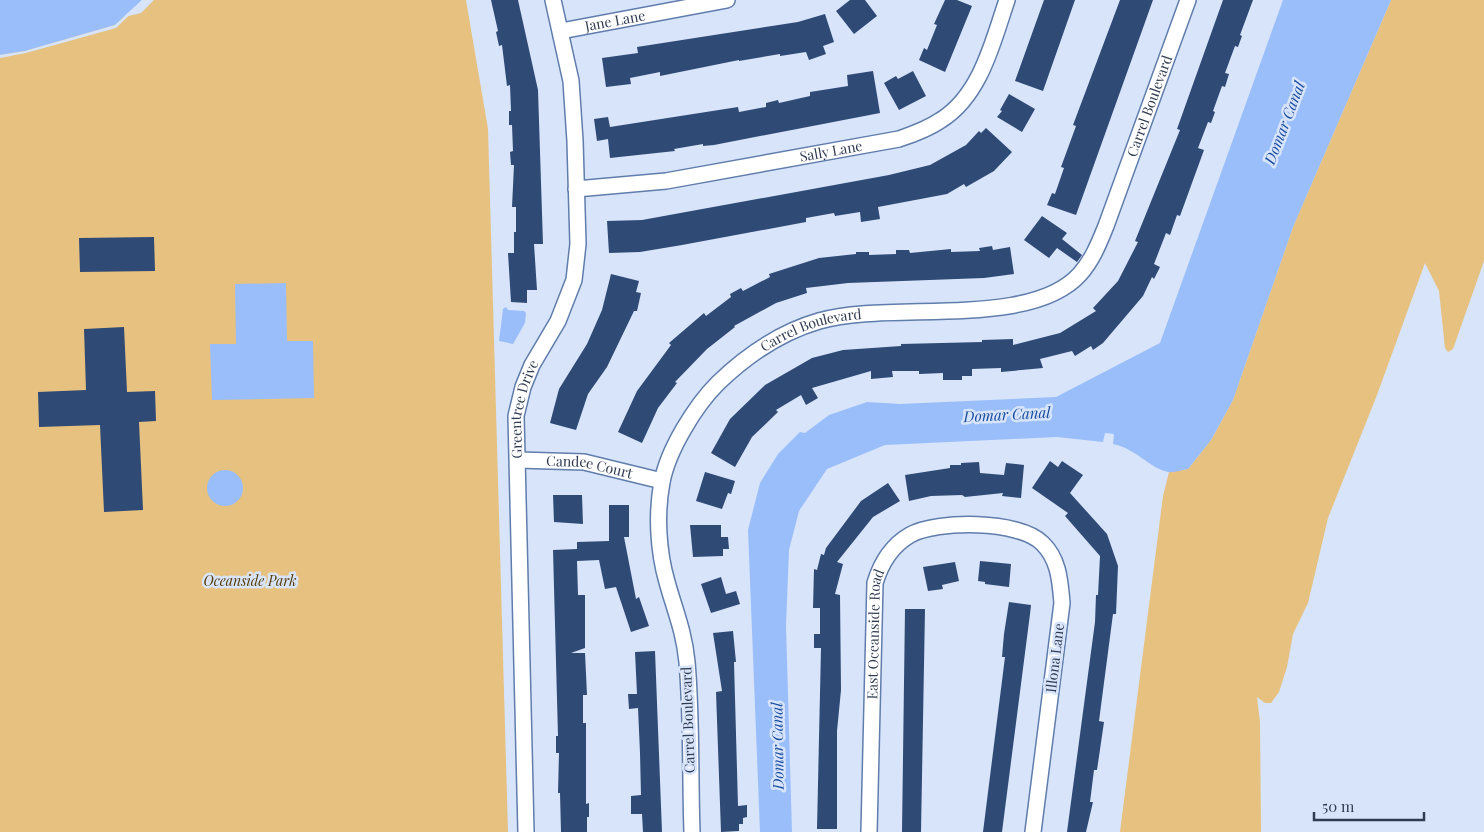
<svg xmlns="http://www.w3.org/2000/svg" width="1484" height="832" font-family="'Playfair Display',serif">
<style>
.green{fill:#e7c17f}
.water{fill:#9abefa}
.pier{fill:#d7e4fa}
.building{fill:#304a76}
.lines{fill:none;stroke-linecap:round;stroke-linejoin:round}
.minor-casing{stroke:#607dac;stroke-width:18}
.minor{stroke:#fff;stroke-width:15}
.labels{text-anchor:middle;stroke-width:5;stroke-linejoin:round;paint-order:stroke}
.street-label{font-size:14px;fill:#303c51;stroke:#d7e4fa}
.park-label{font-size:14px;font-style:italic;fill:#553c05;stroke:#d7e4fa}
.water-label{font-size:15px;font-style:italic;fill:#184ca1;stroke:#d7e4fa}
</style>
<rect width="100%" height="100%" fill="#d7e4fa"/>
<path class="green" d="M154 0H466L488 129 508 832H0V47L141 13Z
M1391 0H1484V261L1453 349 1448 352 1445 348 1439 291 1425 263 1377 395 1328 518 1308 603 1293 634 1287 667 1279 692 1271 703H1265L1257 697 1260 722 1261 832H1120L1163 496 1169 472 1188 469 1211 440 1233 400 1293 227Z"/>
<path class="water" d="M0 0H142L115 25 25 51 0 55Z
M1283 0H1391L1293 227 1233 400 1211 440 1188 469C1182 470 1174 473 1168 472 1149 468 1137 449 1113 444L1114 434 1105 433 1103 442 1057 437 885 445 827 469 799 511 789 550 786 626 792 832H760L748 530 760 483 778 454 800 432 805 433 829 415 867 402 900 404 1056 397 1160 343Z
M286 283 287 341H313L314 398 212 400 210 344H236L235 284Z
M506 307 508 310 524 311 526 313 525 323 513 344 499 341 503 309Z
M207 488a18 18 0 1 1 36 0a18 18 0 1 1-36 0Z"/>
<path class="pier" d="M142 0H145L116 28 26 53 0 58V55L25 51 115 25Z"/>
<path class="building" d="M491 0H518L538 90 543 244H534L537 290H527V303L511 302 508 253H514V232H516V207H512L514 165H511L510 152 513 151 512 125H509V111H511L510 85 507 86 502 45 499 46 496 32 498 31Z
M850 0H865L877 16 854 34 836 11Z
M945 0H957L972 6 945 72 919 60 924 48 927 50 937 25 934 24Z
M1044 0H1075L1043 91 1015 81Z
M1120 0H1153L1076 215 1047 205 1052 193 1055 194 1064 168 1061 167 1076 126 1073 125Z
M1223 0H1253L1240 35 1242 36 1238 47 1235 46 1225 73 1229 74 1225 87 1222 86 1213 111 1215 112 1211 123 1208 122 1198 148 1204 150 1180 216 1177 215 1170 235 1166 233 1154 264 1160 267 1154 279 1152 277 1143 296 1103 343 1093 350 1091 346 1075 356 1072 351 1040 359 1043 368 1001 372V368L972 369V376H962V380H943V373L919 374V371H892L893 377 871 379V371L812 388 818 398 806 405 801 395 776 410 778 412 752 437 735 467 711 453 730 419 765 385 812 358 843 350 901 346V344L982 342V340L1013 339V345L1060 333 1096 311 1093 308 1118 281 1138 242 1135 241 1180 130 1177 129Z
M825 14 834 42 823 46 826 54 809 60 806 52 780 56V54L739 61V60L660 76V72L630 78 631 84 606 87 602 58 638 53 637 47 798 22Z
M873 71 880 113 714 145 703 146V144L674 149 675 151 610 158 608 139 597 141 594 119 608 117 610 127 738 107 739 112 766 107V103L778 100 779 103 810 96V92L848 86 847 75Z
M913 71 926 96 899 110 884 83 896 76 898 79Z
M1009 94 1035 109 1022 132 997 117 1002 111 1000 110Z
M986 128 1012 152 994 171 966 187 964 184 947 194 878 207 880 219 861 222 860 212 835 216 834 213 806 218V222L682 245 640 252 609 253 607 221 642 220 889 175 930 165 966 145 979 131 981 133Z
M1042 216 1067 233 1062 239 1082 255 1077 262 1057 248 1049 258 1024 240Z
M154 237 155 271 80 272 79 238Z
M992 246 993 250 1010 247 1014 274 984 278 848 283 806 288 807 293 776 303 734 326 735 327 707 349 675 382 677 383 658 408 642 443 618 432 637 391 671 345 669 343 704 313 706 316 731 297 730 294 741 288 743 291 770 277 769 274 819 258 856 254V252H869V255L896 254V250H909L910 253 951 249V252L980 251 979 248Z
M611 274 639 281 636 292 641 293 637 311H634L607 367 588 394 576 430 550 423 559 389 587 344 602 310Z
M124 327 127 392 155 391 156 421 139 422 143 510 104 512 100 425 39 427 38 392 86 390 84 329Z
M1050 461 1058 467 1062 461 1083 475 1070 493 1107 534 1118 566 1116 614H1113L1099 721 1104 722 1097 770H1094L1090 802H1093L1086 832H1067L1095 622 1096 595H1098L1100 556 1065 516 1068 513 1032 488Z
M979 462 980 473 1004 475 1006 463 1024 465 1021 498 1002 496 1003 493 965 497 962 495 931 496 909 501 905 475 950 468V465H961V463Z
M705 472 735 481 731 494 728 493 722 509 696 501Z
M888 483 900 501 873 517 837 562 843 564 835 594 840 595 841 690 837 731V829H817L821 648H814V634H820V608H813L814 569 817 570 821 554 824 555 826 548 861 501Z
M553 495H582L583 524 554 522Z
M609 505H629V537H624L636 599 639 597 649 626 631 632 616 587 605 589 599 560 577 561 578 595H585V648L571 653H585L587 695H583V723H586V804L589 803V817H587V832H561L560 793H558L559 753H556V736H558L553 550 577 549V542L609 541Z
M690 525H721V537H728L729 549H723V556L693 557Z
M980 561 1011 564 1009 587 985 584V582L978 581Z
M955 562 959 581 942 585 943 589 928 591 923 567Z
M721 577 726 594 736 591 740 604 711 613 701 584Z
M1009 602 1031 605 1030 614 1002 832H983L1005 657H1002L1004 634Z
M905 609H925L921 832H902Z
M733 631 736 662H734L738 806 747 805V817L743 818V824H739V831L721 832 716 692 722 691 713 633Z
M655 651 662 832H643L642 814H631V796L641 795 640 753 638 708 629 709 628 694H637L635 652Z"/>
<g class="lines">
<defs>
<g id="minor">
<path id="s1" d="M561 31 727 0"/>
<path id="s2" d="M576 189 666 181 899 139C914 134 928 129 941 120 981 95 993 41 1007 0"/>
<path id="s3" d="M518 460 584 462 662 481"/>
<path id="s4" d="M526 832 516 416 523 387 532 365 558 321 574 280 578 244 575 141 571 81 553 0"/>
<path id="s5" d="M692 832C690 776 692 718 687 662 684 631 675 611 667 582 658 551 656 514 662 482 668 450 695 406 718 383 746 356 781 332 819 321 890 300 1030 330 1080 274 1093 259 1099 243 1106 226L1188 0"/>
<path id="s6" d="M869 832 875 583C881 563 891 546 910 535 937 520 1019 520 1042 543 1059 559 1060 581 1062 603L1033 832"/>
</g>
</defs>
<use href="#minor" class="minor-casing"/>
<use href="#minor" class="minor"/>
</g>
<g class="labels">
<g class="street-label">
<text dy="5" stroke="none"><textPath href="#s1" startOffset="55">Jane Lane</textPath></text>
<text dy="5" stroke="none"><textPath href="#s5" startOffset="1041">Carrel Boulevard</textPath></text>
<text dy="5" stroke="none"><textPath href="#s2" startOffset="258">Sally Lane</textPath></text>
<text dy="5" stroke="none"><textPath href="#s5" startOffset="578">Carrel Boulevard</textPath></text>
<text dy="5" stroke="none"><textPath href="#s4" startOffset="424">Greentree Drive</textPath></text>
<text dy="5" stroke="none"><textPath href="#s3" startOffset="72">Candee Court</textPath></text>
<text dy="5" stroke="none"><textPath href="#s6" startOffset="198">East Oceanside Road</textPath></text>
<text transform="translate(1055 658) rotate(-83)" y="5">Illona Lane</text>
<text transform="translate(688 720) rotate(-92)" y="5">Carrel Boulevard</text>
</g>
<g class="park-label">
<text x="250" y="586">Oceanside Park</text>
</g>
<g class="water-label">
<text transform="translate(1285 123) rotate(-69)" y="5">Domar Canal</text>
<text transform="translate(1007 415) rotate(-3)" y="5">Domar Canal</text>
<text transform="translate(778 746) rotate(-91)" y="5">Domar Canal</text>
</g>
</g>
<path d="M1314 812v8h110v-8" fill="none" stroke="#303c51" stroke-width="2.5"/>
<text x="1322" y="812" font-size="15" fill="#303c51" stroke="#d7e4fa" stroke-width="4" paint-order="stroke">50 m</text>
</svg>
